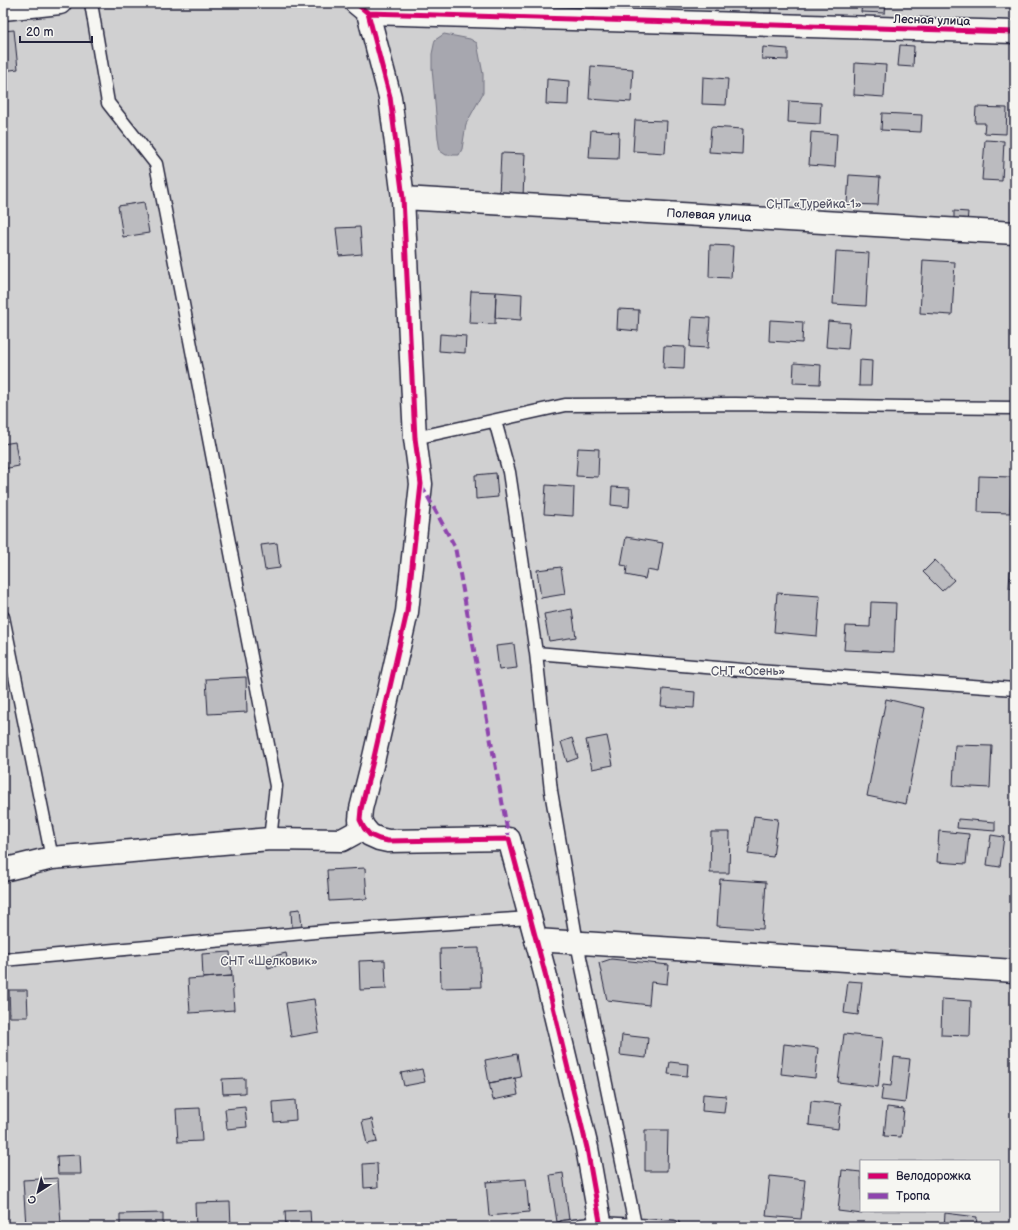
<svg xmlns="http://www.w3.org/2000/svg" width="1018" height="1230" font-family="'Balsamiq Sans',sans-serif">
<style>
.green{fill:#d0d0d1;stroke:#797986;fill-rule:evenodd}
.water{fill:#a7a7af;stroke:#727281}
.building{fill:#bbbbbf;stroke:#22223b}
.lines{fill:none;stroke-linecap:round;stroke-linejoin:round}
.lane-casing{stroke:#22223b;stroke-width:15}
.street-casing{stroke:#22223b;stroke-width:25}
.secondary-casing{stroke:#22223b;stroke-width:25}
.lane{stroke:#f6f6f2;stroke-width:12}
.street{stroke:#f6f6f2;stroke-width:22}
.secondary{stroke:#f6f6f2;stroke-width:22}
.quiet{stroke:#8e44ad;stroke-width:4;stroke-dasharray:8 4;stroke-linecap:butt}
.cycleway-casing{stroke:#f6f6f2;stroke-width:8}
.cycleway{stroke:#d6006c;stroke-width:5}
.labels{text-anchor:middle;stroke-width:3;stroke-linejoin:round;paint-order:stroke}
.street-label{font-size:12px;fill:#22223b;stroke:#f6f6f2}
.park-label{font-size:12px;fill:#565668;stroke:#f6f6f2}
</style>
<rect width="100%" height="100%" fill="#eeeeeb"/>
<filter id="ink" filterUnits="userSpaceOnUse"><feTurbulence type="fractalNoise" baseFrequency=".025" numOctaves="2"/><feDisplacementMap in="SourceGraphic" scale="8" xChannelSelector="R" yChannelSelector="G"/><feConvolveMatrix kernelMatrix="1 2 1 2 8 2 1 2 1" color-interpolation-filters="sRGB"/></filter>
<g filter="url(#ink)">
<path class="green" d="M3 3H1015V1227H3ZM861 1161H999V1211H861Z"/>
<path class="water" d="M444 34 470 39 477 43 483 74V93L466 124 462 149 459 155H446L440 151 438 138 432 68V54L435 40Z"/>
<path class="building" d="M751 3H771V13L750 12Z
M862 3H886L885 13 861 12Z
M14 30 18 69 3 71V31Z
M900 45 914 46 913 67 898 66Z
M763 47 788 49V60L762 59Z
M855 63 886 65 884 97 854 95Z
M591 66 633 69 631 102 589 99Z
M703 77 728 79 726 105 702 104Z
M547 79 569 81 568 105 546 104Z
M789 101 821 103 820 124 788 122Z
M976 107 1007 108 1006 134 984 133 985 123H975Z
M882 113 922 115 921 132 881 130Z
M635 120 667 121 665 153 633 151Z
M711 127 743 129 742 154 709 152Z
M591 130 619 132 618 159 589 158Z
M811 132 837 134 835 167 809 165Z
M985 140 1004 141 1002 181 982 180Z
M1012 142 1015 143V163H1011Z
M501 153 525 154 523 196 499 195Z
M849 175 880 177 878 205 847 204Z
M144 202 149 233 123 237 118 206Z
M954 211 968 212 967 223 954 222Z
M360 227 362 254 339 256 336 228Z
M710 245 733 246 731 278 709 277Z
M836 251 869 253 866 306 833 304Z
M923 260 955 262 952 315 920 313Z
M471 291 496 292 495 324 469 323Z
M496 292 522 294 521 320 495 318Z
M618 309 639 310 638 331 617 329Z
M692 317 710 318 708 348 690 347Z
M770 320 803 322 802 343 769 341Z
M828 321 850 323 848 349 826 347Z
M440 334 466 336 465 353 439 351Z
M664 346 685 347 684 369 663 368Z
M860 360 872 361 871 386H859Z
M794 363 821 365 820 384 793 383Z
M15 442 19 466 3 469V444Z
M578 448 599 449 598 477 576 476Z
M496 473 498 497 476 499 475 475Z
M979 476 1011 477 1010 513 978 512Z
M546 485 574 487 573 516 544 514Z
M612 487 630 488 629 507 611 505Z
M626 537 663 543 658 572 647 570 645 579 626 575 627 566 621 565Z
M277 543 280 568 265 570 261 545Z
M935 560 954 580 942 591 923 572Z
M561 567 565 594 541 598 537 570Z
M1010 571H1015V589L1009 588Z
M777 593 820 596 817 636 774 632Z
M871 602 896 603 894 652 844 650 846 626 870 627Z
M572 609 576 637 549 641 544 614Z
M514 644 517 668 499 670 496 646Z
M246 677 247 712 208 714 206 679Z
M663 689 695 692 694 708 661 706Z
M886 699 925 708 906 804 867 796Z
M607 736 613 765 592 769 586 740Z
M572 738 578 758 567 762 561 742Z
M955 745 992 746 990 788 953 786Z
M754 816 778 819 773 857 748 854Z
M958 819 995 822V831L957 828Z
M939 831 969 834 966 864 937 862Z
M711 832H730L729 873H710Z
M991 835 1004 837 1000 867 987 865Z
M365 868 367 899 329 901 327 870Z
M720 879 766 882 763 929 717 926Z
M300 909 302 927 292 928 291 910Z
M479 948 481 987 441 988 440 949Z
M230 952 232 976 203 978 202 954Z
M286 953 288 963 268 968 266 958Z
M611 959 669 965 667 984 651 982 649 1005 607 1000 599 963Z
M385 960 386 989 360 990 359 961Z
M232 976 234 1010 190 1013 188 979Z
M848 981 862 982 858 1015 844 1013Z
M9 990H27L28 1017H10Z
M314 999 319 1032 291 1037 286 1003Z
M942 999 971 1001 970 1036 941 1035Z
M844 1034 883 1038 878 1087 838 1082Z
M622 1035 648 1038 646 1058 620 1055Z
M784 1044 818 1048 815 1078 781 1074Z
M517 1054 521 1077 489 1083 485 1060Z
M894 1057 910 1059 905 1103 881 1100 883 1085 891 1086Z
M670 1062 688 1064 687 1076 668 1074Z
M422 1069 425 1082 404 1086 401 1073Z
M245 1078V1093L223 1094 222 1079Z
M515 1078 518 1095 493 1100 489 1083Z
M703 1094 726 1096 724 1113 702 1111Z
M295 1100 296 1120 274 1122 273 1102Z
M811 1101 841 1104 838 1129 809 1125Z
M245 1107 247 1127 227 1129 225 1109Z
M887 1107 904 1109 901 1137 884 1136Z
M200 1108 202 1141 178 1142 176 1109Z
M372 1119 377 1142 367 1144 362 1121Z
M645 1130H668L667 1171H645Z
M80 1155 81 1174H58L57 1156Z
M377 1163 378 1187 364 1188 363 1164Z
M842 1170 861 1172 862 1214 838 1211Z
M563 1173 569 1220 557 1222 550 1175Z
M770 1176 805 1180 801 1219 766 1216Z
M58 1178 61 1224 26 1226 23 1180Z
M526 1179 529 1212 489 1216 486 1182Z
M230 1202 231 1226 196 1227 195 1203Z
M310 1210 311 1227H286L285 1211Z
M163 1213V1227H120V1214Z
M945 1213 977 1217 976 1227H944Z"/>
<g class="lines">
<defs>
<path id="lane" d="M91 3 108 103 156 164 276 786 270 839
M495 421 509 472 536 653 551 791 577 943 635 1225
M415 438 565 405 735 404 906 407 1015 408
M3 617 52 858
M536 653 742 670 1015 689
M3 960 326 931 530 918
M564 1227 600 1223 674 1227"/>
<path id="street" d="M368 13 1015 32
M403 198 1015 233
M3 870 52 858 270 839 342 840 364 828
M536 940 1015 971"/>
<path id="secondary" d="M356 3 368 13 390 97 403 198 415 438 421 484 407 612 374 757 361 809 360 820 364 828 370 835 379 839 388 841 509 839 545 973 587 1148 601 1227
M3 9 60 3"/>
</defs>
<use href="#lane" class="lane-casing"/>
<use href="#street" class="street-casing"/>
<use href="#secondary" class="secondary-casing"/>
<use href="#lane" class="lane"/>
<use href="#street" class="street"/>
<use href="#secondary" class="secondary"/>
<path class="quiet" d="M422 486 455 547 509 839"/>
<defs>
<path id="cycleway" d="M356 3 368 13 390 97 403 198 415 438 421 484 407 612 374 757 361 809 360 820 364 828 370 835 379 839 388 841 509 839 545 973 587 1148 601 1227
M368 13 1015 32"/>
</defs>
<use href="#cycleway" class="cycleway-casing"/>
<use href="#cycleway" class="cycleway"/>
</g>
</g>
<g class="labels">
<g class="street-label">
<text transform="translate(932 20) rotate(2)" y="4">Лесная улица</text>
<text transform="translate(709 215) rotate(3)" y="4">Полевая улица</text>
</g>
<g class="park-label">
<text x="814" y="208">СНТ «Турейка-1»</text>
<text x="748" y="675">СНТ «Осень»</text>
<text x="269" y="965">СНТ «Шелковик»</text>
</g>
</g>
<rect width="1018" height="1230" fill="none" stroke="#f6f6f2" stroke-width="16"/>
<rect x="8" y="8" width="1002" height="1214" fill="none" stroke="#22223b" stroke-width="1.5" filter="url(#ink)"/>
<rect x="860" y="1160" width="140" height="52" fill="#f6f6f2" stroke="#a1a1a9"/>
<rect x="868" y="1173" width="20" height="6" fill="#d6006c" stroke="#a1a1a9"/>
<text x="896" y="1180" font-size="12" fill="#22223b">Велодорожка</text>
<rect x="868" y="1193" width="20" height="6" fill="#8e44ad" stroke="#a1a1a9"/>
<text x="896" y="1200" font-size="12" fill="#22223b">Тропа</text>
<g transform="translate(38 1192) rotate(216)" stroke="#f6f6f2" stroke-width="3" paint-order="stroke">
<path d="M0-3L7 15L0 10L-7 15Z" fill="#22223b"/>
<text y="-6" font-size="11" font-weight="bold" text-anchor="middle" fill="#22223b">С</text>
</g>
<path d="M20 36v6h72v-6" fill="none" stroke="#22223b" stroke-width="2"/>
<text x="26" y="36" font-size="12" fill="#22223b" stroke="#f6f6f2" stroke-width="3" paint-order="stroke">20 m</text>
</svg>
